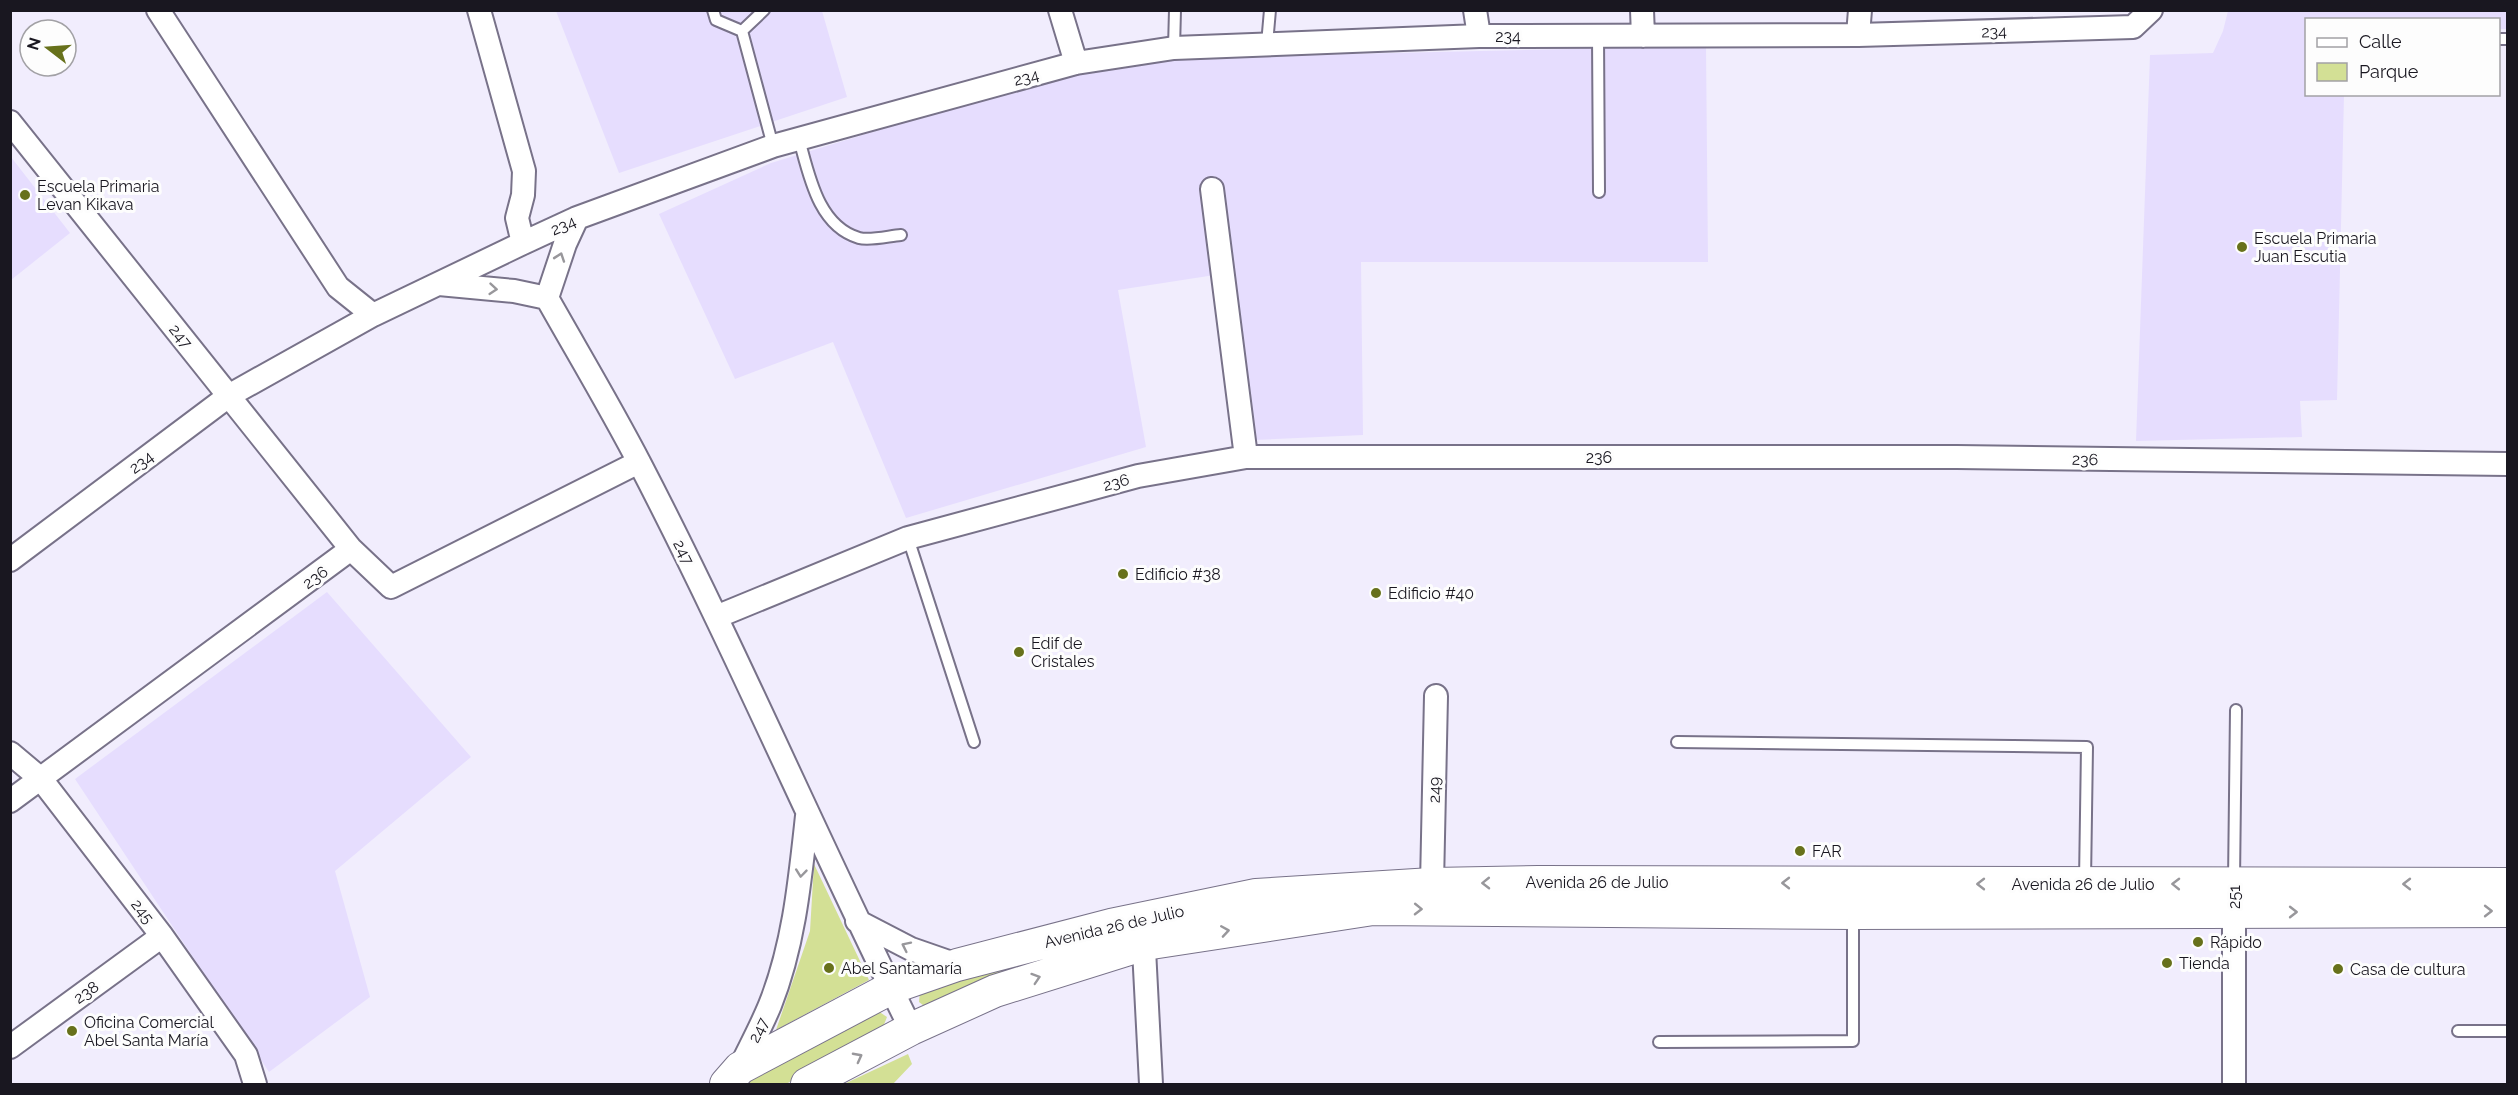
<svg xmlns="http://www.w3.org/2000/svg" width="2518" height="1095" font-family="Raleway,sans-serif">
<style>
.built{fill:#e6ddfe}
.green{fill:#d3e095}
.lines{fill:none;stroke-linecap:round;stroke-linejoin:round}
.lane-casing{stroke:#787289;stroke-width:14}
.street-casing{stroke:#787289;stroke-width:26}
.secondary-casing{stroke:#787289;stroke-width:34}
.lane{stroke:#fff;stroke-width:10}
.street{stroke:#fff;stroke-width:22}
.secondary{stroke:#fff;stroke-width:32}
.oneway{stroke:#98979b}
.poi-dot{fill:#67711b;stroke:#fdfdfd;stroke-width:2}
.labels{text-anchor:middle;stroke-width:6;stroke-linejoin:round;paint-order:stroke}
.street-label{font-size:16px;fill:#191720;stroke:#fdfdfd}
.poi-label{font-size:16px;fill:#191720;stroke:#fdfdfd;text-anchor:start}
</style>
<rect width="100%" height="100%" fill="#f1edfd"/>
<path class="built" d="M556 11H822L847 97 619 173Z
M2228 11H2507V29H2499L2498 20H2306V94L2344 95 2337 400 2300 401 2302 437 2136 441 2150 55 2213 53 2223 31Z
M1706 46 1708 262H1361L1363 435 1253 440 1234 272 1118 290 1146 447 906 518 833 342 735 379 659 214 771 163 1079 69 1174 58Z
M11 157 70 233 11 280H10Z
M327 592 471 757 335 871 370 997 269 1072 75 779Z"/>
<path class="green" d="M814 864 869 980 776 1030 810 931Z
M1027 967 928 1009 919 1002 920 990 971 974Z
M875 1009 887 1017 881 1032 786 1084H739Z
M908 1054 912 1064 893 1084H844Z"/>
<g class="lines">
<defs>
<path id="lane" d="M713 10 716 20 742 31 773 146
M742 31 764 10
M1598 36 1599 192
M2498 39H2508
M1267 44 1270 10
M1174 48 1175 10
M799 139C809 175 818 226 859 238 870 241 889 236 901 235
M908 538 974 742
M1677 742 2087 747 2085 881
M2234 881 2236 710
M2458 1031H2508
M1659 1042 1853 1041V916"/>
<path id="street" d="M158 10 338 287 373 315
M479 10 524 171 523 195 517 218 523 243
M1060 10 1076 63
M1475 10 1479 36
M1642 10 1643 36
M1858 35 1860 10
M10 122 351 549 391 587 639 462
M1212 189 1246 457
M577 218 565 244 547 298C578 353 611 408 640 464 736 649 818 842 911 1029
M439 284 514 291 547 298
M10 560 230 395 373 315 523 243 577 218 773 146 1076 63 1174 48 1479 36 1858 35 2133 27 2151 10
M716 617 908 538 1138 476 1246 457H1957L2508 464
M10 753 41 779 162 936 246 1055 255 1084
M10 801 351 549
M1432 884 1436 696
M857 921 911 949 957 965
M1143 930 1151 1084
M10 1047 162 936
M740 1068C750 1047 761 1027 770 1005 794 945 800 880 807 816
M2234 1084V897"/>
<path id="secondary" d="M726 1084 740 1068 891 988 957 965 1111 925 1256 895 1432 884 1538 882 2508 884
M807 1084 911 1029 995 991 1145 944 1373 909 1853 913 2508 911"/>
</defs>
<use href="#lane" class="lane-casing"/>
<use href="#street" class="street-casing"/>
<use href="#secondary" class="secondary-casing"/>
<use href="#lane" class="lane"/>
<use href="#street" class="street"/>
<use href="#secondary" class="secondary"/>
</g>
<defs><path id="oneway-chevron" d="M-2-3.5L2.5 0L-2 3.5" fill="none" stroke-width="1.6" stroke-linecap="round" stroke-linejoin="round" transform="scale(1.5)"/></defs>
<g class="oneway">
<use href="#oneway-chevron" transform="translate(560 257) rotate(-71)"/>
<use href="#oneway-chevron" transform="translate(493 289) rotate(5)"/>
<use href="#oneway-chevron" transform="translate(801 873) rotate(96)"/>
<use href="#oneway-chevron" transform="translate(1486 883) rotate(179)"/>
<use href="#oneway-chevron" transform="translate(1786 883) rotate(-180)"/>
<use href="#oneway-chevron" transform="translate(1981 884) rotate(-180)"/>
<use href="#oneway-chevron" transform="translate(2176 884) rotate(-179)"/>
<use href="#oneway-chevron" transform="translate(2407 884) rotate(180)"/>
<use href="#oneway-chevron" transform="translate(1418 909) rotate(1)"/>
<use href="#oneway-chevron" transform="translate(2488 911)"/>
<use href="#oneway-chevron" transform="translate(2293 912)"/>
<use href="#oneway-chevron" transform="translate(1225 931) rotate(-9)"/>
<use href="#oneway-chevron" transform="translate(906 946) rotate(-154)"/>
<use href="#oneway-chevron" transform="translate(1036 978) rotate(-18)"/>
<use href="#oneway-chevron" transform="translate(858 1057) rotate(-28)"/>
</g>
<g class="poi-dot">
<circle cx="25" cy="195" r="6"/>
<circle cx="2242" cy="247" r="6"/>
<circle cx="1123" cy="574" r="6"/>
<circle cx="1376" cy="593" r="6"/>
<circle cx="1019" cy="652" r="6"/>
<circle cx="1800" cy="851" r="6"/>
<circle cx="2198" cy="942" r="6"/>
<circle cx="2167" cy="963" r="6"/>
<circle cx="829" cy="968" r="6"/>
<circle cx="2338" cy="969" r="6"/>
<circle cx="72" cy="1031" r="6"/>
</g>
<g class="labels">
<g class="street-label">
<text transform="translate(1994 31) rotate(-2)" y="6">234</text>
<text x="1508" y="42">234</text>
<text transform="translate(1026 77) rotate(-15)" y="6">234</text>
<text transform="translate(563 225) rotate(-24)" y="6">234</text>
<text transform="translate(181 336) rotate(51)" y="6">247</text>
<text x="1599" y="463">236</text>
<text transform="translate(2085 459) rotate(1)" y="6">236</text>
<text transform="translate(141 462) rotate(-37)" y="6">234</text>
<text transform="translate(1116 482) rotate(-15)" y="6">236</text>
<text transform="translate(684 552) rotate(63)" y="6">247</text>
<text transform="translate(315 577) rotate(-36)" y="6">236</text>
<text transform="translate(1434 790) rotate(-89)" y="6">249</text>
<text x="1597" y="888">Avenida 26 de Julio</text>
<text x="2083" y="890">Avenida 26 de Julio</text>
<text transform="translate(2234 897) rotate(-90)" y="6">251</text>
<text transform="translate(143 911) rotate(52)" y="6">245</text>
<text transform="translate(1114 926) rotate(-13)" y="6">Avenida 26 de Julio</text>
<text transform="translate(86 992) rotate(-36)" y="6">238</text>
<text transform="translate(758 1030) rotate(-64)" y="6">247</text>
</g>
<g class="poi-label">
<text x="37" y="192">Escuela Primaria<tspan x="37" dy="18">Levan Kikava</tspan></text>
<text x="2254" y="244">Escuela Primaria<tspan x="2254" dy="18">Juan Escutia</tspan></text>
<text x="1135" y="580">Edificio #38</text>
<text x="1388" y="599">Edificio #40</text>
<text x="1031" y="649">Edif de<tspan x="1031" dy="18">Cristales</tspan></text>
<text x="1812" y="857">FAR</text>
<text x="2210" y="948">Rápido</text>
<text x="2179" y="969">Tienda</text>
<text x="841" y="974">Abel Santamaría</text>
<text x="2350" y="975">Casa de cultura</text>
<text x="84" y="1028">Oficina Comercial<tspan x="84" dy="18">Abel Santa María</tspan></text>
</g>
</g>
<rect width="2518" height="1095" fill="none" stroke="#191720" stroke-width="24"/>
<rect x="2305" y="18" width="195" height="78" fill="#fdfdfd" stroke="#a2a1a5" stroke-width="1.5"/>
<rect x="2317" y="38" width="30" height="9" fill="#ffffff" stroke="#a2a1a5" stroke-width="1.5"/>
<text x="2359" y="48" font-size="18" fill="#191720">Calle</text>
<rect x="2317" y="63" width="30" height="18" fill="#d3e095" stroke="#a2a1a5" stroke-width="1.5"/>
<text x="2359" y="78" font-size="18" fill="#191720">Parque</text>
<g transform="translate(48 48) rotate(287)"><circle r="28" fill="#fdfdfd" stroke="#a2a1a5" stroke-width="1.5"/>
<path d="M0-4.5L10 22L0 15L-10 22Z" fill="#67711b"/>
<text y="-9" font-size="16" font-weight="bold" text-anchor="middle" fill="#191720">N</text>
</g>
</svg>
